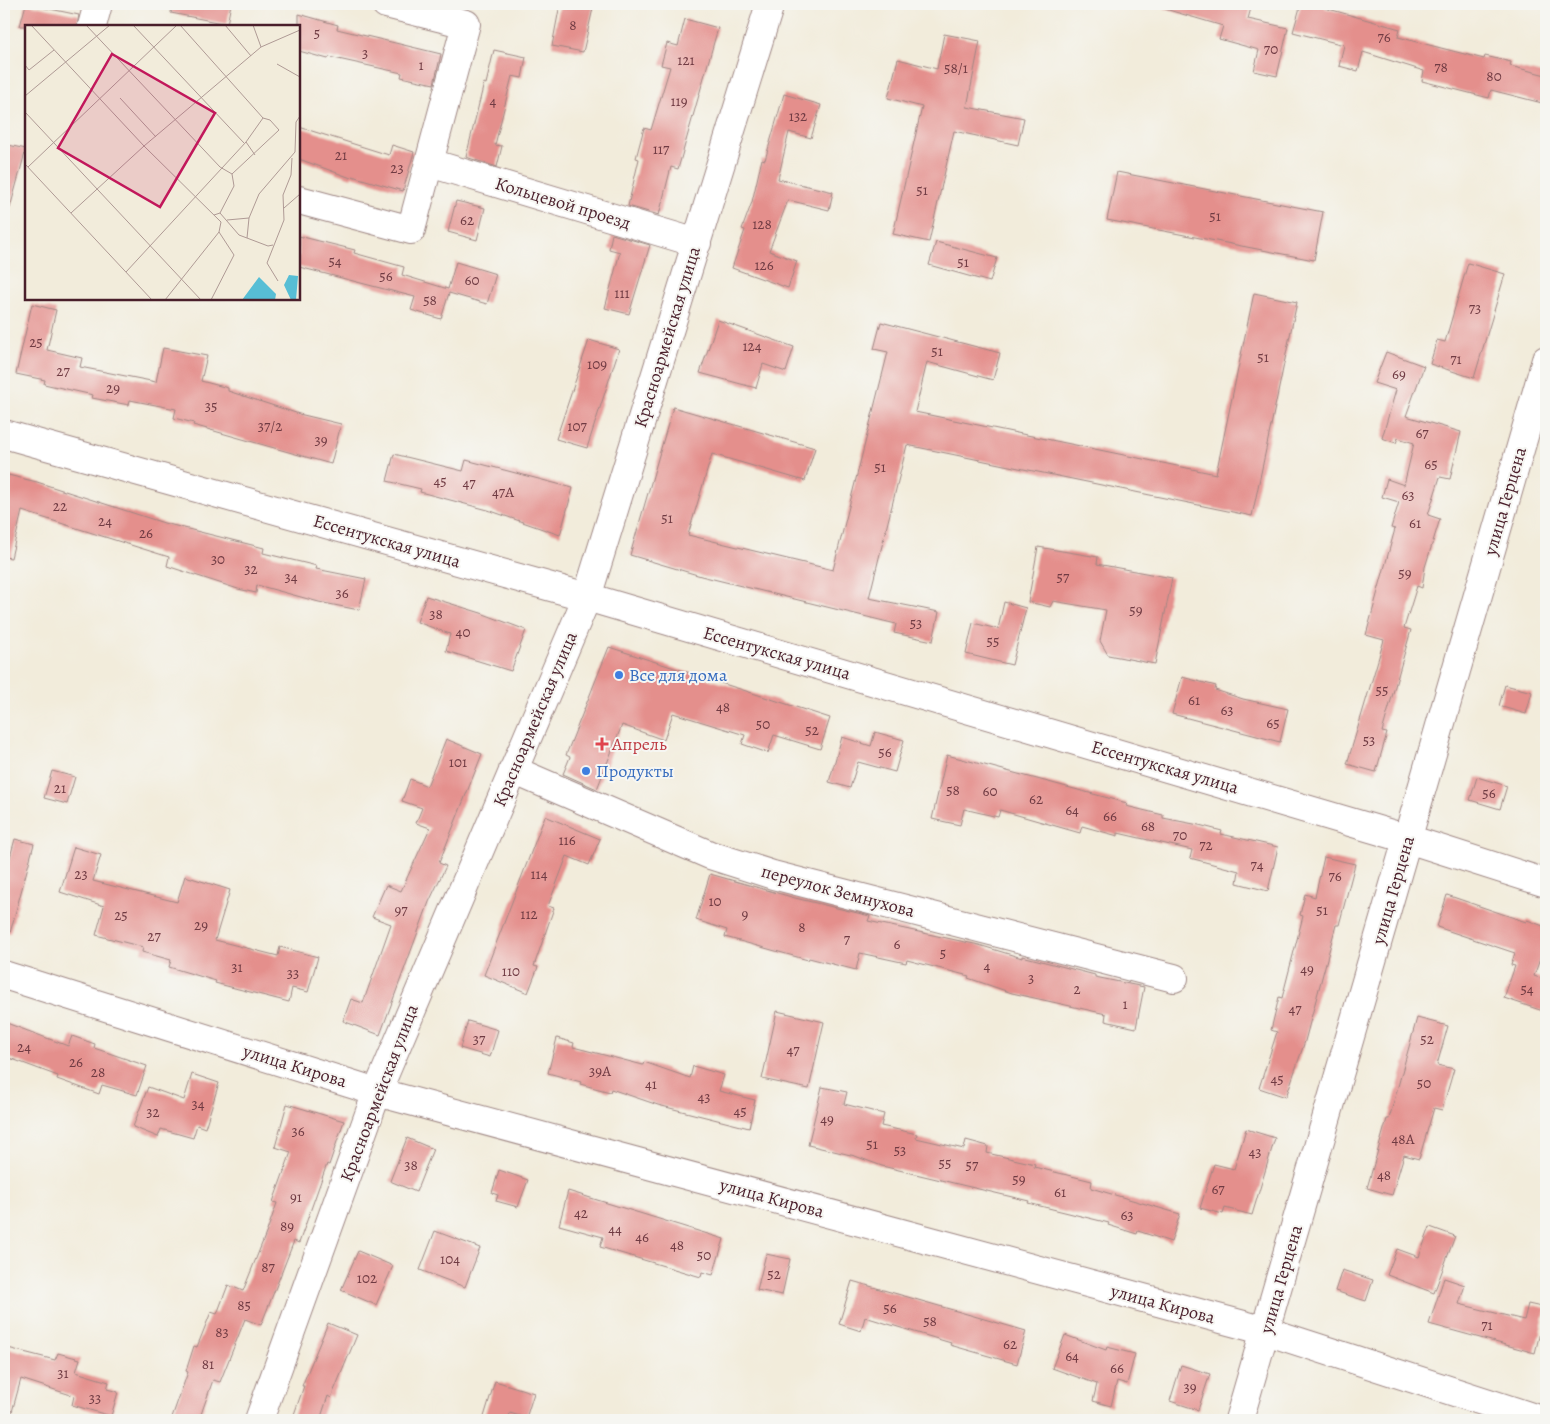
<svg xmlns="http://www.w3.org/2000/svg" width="1550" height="1424" font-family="Alegreya,serif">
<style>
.building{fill:#e48f8c}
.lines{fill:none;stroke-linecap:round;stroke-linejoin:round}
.minor-casing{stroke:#9e8683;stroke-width:30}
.minor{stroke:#fff;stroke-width:28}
.shop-dot{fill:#3f7fe0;stroke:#f6f6f2;stroke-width:2}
.health-dot{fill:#e0444e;stroke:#f6f6f2;stroke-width:2}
.labels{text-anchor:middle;stroke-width:4;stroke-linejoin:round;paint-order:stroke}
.number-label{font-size:15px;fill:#703b43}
.street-label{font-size:18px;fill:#4a1f2b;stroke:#f6f6f2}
.shop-label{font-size:18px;fill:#366cbe;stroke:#f6f6f2;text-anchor:start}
.health-label{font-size:18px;fill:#be3a42;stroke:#f6f6f2;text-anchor:start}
.inset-road{fill:none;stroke:#af9a95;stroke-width:1}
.view{fill:#c2185b;fill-opacity:0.15;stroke:#c2185b;stroke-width:2.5}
.inset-edge{fill:none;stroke:#4a1f2b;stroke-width:2.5}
</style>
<rect width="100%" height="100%" fill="#f6f6f2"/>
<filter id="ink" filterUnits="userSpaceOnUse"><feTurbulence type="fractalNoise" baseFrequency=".02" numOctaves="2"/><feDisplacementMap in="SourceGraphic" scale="10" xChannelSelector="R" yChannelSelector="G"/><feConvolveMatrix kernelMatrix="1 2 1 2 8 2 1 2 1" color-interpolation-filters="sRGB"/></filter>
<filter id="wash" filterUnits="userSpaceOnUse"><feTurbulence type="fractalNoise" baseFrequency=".0096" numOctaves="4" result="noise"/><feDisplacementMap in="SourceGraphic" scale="20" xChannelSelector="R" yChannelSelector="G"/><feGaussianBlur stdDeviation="1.12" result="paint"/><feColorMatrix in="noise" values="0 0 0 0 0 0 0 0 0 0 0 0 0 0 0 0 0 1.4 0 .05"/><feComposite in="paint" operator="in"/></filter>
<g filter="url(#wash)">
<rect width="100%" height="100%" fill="#f2ecdb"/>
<g id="blocks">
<path class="building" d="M26 4 79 15 77 26H20Z
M172 4H231L227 24 171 13Z
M560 4H594L583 52 552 46Z
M1166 4H1252L1248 19 1288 28 1277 76 1254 71 1259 50 1219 39 1223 26 1165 9Z
M1301 4H1326L1325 8 1400 29 1398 37 1484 59 1485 56 1511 62 1510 66 1546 75V104L1491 90 1489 98 1422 81 1424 71 1363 52 1358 71 1339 66 1344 45 1293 32Z
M299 14 338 25 337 29 441 54 434 84 401 77 402 73 329 57 328 59 299 51Z
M685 19 718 28 678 169 671 167 659 215 628 206 639 159 636 158 644 128 651 130 670 67 661 65 667 43 678 46Z
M944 34 980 41 967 107 1024 118 1018 145 954 131 929 242 893 234 922 107 888 98 898 59 937 69Z
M494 50 526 57 522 78 512 76 495 145 502 146 497 167 466 157 484 83 486 84Z
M784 94 821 105 811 138 789 132 778 179 833 192 829 210 788 200 769 251 797 261 788 288 732 268 745 230 742 229 752 202 762 159 765 160Z
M299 127 389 155 392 145 414 152 403 191 352 176 351 178 299 159Z
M4 144 26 149 10 208 4 207Z
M1117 172 1323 212 1314 260 1107 220Z
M456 201 485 208 477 240 448 232Z
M612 234 650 245 629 314 605 308 620 252 609 249Z
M299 236 355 250 354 253 404 267 402 275 448 289 456 262 496 274 487 304 449 293 441 319 411 310 415 297 299 267Z
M936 242 997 258 990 282 929 265Z
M1468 263 1505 274 1474 378 1430 364 1437 340 1445 342Z
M1254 293 1297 302 1252 516 907 445 869 598 939 612 933 641 894 633 896 624 701 576 630 555 673 407 815 448 805 481 712 454 688 535 833 570 888 352 874 349 881 322 1000 353 993 380 927 362 915 412 1216 474Z
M32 304 56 310 47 350 82 358 80 367 156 382 163 348 207 356 201 381 228 388V391L299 414 341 424 331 464 193 425 194 423 174 418 176 409 130 400 129 405 92 398 93 395 44 384 45 380 16 374Z
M718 320 794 347 786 372 763 364 756 388 700 373Z
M589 340 619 349 587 448 556 439Z
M1386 352 1424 366 1406 416 1461 432 1450 479 1440 477 1428 515 1440 519 1425 567 1422 588 1417 586 1404 628 1411 630 1382 732 1387 733 1376 772 1347 764 1384 640 1366 635 1395 529 1391 528 1399 502 1382 497 1387 479 1404 485 1414 443 1398 438 1396 443 1382 438 1396 390 1374 383Z
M394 454 463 471 466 460 573 488 560 535 488 510 420 492 421 489 387 481Z
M8 475 37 482 164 523 264 548 263 553 317 566 316 569 366 579 359 610 319 602 257 585 256 593 238 589 167 566 169 557 22 511 11 558 4 557V491Z
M1038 547 1098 557 1097 564 1172 578 1155 664 1108 655 1100 641 1106 610 1053 601 1050 607 1028 602Z
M426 596 481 613 526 630 511 671 446 651 450 634 417 622Z
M1004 602 1026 608 1012 665 966 654 973 623 998 629Z
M609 647 830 718 820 749 774 735 768 753 742 744 745 735 673 713 664 740 622 725 597 789 563 774 570 757 566 755Z
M1182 677 1216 686 1215 690 1243 699 1288 709 1280 742 1172 714Z
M1505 685 1532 692 1526 714 1499 706Z
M875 732 904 740 895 772 858 762 850 788 829 782 842 737 871 746Z
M446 739 482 754 439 863 446 866 429 902 380 1035 343 1021 351 999 363 1003 391 924 372 917 386 885 401 891 430 828 416 823 422 808 402 801 410 779 427 786Z
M947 755 1127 803 1126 806 1163 815V818L1199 825 1222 831 1221 834 1278 847 1268 891 1237 883 1239 871 1190 858 1192 850 1118 833V836L1082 826 1080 833 1000 810 998 817 964 809 960 825 932 819Z
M52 771 75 777 67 804 44 798Z
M1477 777 1507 786 1500 809 1470 800Z
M545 816 600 839 589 865 567 856 548 906 554 908 534 966 538 967 528 993 484 975Z
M15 839 34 844 10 933 4 932V879Z
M74 847 101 855 93 881 177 902 185 876 230 890 215 940 278 956 280 947 318 957 308 992 292 988 289 1002 215 983 216 981 169 967 171 960 142 952 143 947 96 935 104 906 60 892Z
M1324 857 1355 864 1339 925H1336L1305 1041 1286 1097 1259 1088 1277 1032 1271 1030 1279 997 1282 998 1303 916 1300 915 1305 894 1315 897Z
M710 874 795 898 870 916 868 921 979 945 1022 958V956L1095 975V977L1144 987 1136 1028 1105 1021 1106 1014 1012 993 968 978 969 976 907 960 906 963 860 953 856 970 809 958 808 960 725 937 727 930 696 920Z
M1447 895 1526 922 1527 920 1546 927V942L1534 976 1546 980V1012L1504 998 1515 966 1511 965 1515 953 1437 927Z
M777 1011 824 1022 809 1089 762 1079Z
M1417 1018 1448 1026 1437 1065 1454 1069 1442 1110 1434 1108 1419 1159 1404 1155 1392 1195 1367 1188 1387 1119H1389Z
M468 1021 498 1030 490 1057 460 1048Z
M4 1022 68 1046 72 1036 95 1044 94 1048 147 1066 137 1095 102 1085 99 1094 57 1079 58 1076 4 1056Z
M557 1038 574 1043 573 1047 643 1065 644 1062 690 1078 693 1066 724 1075 719 1091 755 1100 749 1128 658 1105 611 1089 610 1092 580 1084 581 1082 548 1073Z
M192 1074 219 1083 205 1128 197 1125 193 1138 161 1129 158 1137 133 1127 148 1087 184 1100Z
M822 1087 847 1092 844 1104 884 1114 881 1126 917 1134 916 1138 964 1149 966 1140 988 1146 987 1153 1035 1164 1034 1167 1092 1181 1091 1188 1180 1214 1171 1242 1138 1231 1137 1234 1108 1225 1109 1223 1028 1203 1029 1201 882 1166 855 1156 808 1145Z
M287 1104 344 1121 329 1165 327 1164 299 1243 294 1241 261 1325 245 1319 220 1382 213 1380 199 1420H171L188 1372 186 1371 194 1346 197 1347 211 1312 217 1314 228 1285 243 1291 267 1231 277 1203 273 1202 291 1152 275 1147Z
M1246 1129 1275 1138 1252 1215 1225 1208 1223 1214 1200 1208 1214 1164 1234 1169Z
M407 1138 433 1149 416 1192 390 1181Z
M499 1170 528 1180 518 1207 496 1201 498 1195 492 1193Z
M568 1191 724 1239 713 1275 702 1272 701 1277 600 1247 603 1237 559 1225Z
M1430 1227 1455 1236 1434 1293 1387 1275 1397 1249 1419 1257Z
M435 1231 480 1248 465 1287 420 1270Z
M358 1251 393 1266 376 1305 341 1290Z
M766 1254 790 1259 782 1295 757 1290Z
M1342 1270 1373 1280 1366 1301 1335 1291Z
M1444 1278 1465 1285 1459 1304 1524 1320 1528 1304 1546 1308 1535 1353 1429 1324Z
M852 1281 1026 1331 1017 1364 950 1345 951 1343 865 1317 861 1331 839 1324Z
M328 1323 357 1335 331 1398 328 1396 320 1420H292L304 1386H302Z
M1065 1335 1106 1350 1107 1347 1135 1354 1127 1384 1117 1381 1111 1406 1093 1401 1097 1384 1052 1368Z
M4 1347 55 1360 58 1353 80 1359 76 1372 109 1382 107 1389 118 1392 111 1416 72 1405 74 1396 21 1379 10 1419 4 1418Z
M1181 1365 1210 1374 1198 1410 1170 1401Z
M495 1381 534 1393 526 1418 510 1413 508 1420H483Z"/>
</g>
</g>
<g filter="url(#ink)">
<use href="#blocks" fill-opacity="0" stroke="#9e8683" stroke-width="1"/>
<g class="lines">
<defs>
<path id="minor" d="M92 26 98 4
M430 163 697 243
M299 200 411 230 466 24 386 4
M4 434 587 597 1408 839 1546 883
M513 770 710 855 773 875 1174 978
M4 975 377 1092 1266 1331 1541 1420
M259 1420 377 1092 587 597 770 4
M1239 1420 1546 360"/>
</defs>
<use href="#minor" class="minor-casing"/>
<use href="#minor" class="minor"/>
</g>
</g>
<g class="shop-dot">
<circle cx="619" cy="675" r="5"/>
<circle cx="586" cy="771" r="5"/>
</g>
<path class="health-dot" d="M599.5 736.5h5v5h5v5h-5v5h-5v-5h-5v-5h5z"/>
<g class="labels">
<g class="number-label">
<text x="573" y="30">8</text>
<text x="317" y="38">5</text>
<text x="1384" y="42">76</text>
<text x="1271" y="54">70</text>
<text x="365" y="58">3</text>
<text x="686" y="65">121</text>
<text x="421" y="70">1</text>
<text x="1441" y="72">78</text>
<text x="956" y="73">58/1</text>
<text x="1494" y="81">80</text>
<text x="493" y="106">4</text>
<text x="679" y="106">119</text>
<text x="798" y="121">132</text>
<text x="661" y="154">117</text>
<text x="341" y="160">21</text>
<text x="397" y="173">23</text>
<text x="922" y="195">51</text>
<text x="1215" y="221">51</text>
<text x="467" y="225">62</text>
<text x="762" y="229">128</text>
<text x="335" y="266">54</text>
<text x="963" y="267">51</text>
<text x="764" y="270">126</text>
<text x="386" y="281">56</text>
<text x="472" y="285">60</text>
<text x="622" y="298">111</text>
<text x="430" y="305">58</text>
<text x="1475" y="313">73</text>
<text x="36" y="347">25</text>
<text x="752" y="351">124</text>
<text x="937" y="356">51</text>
<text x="1263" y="362">51</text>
<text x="1456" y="364">71</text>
<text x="597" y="369">109</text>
<text x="63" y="376">27</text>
<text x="1399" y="379">69</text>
<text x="113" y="393">29</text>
<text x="211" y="411">35</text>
<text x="270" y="431">37/2</text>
<text x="577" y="431">107</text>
<text x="1422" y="438">67</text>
<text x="321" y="445">39</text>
<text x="1431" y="469">65</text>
<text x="880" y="472">51</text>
<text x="440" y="486">45</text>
<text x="469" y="488">47</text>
<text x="503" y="497">47А</text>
<text x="1408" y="500">63</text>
<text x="60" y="511">22</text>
<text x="667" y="523">51</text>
<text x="105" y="526">24</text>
<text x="1415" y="528">61</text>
<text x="146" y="538">26</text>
<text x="218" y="564">30</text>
<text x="251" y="574">32</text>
<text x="1405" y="578">59</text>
<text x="291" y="582">34</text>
<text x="1063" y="582">57</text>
<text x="342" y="598">36</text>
<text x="1136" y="615">59</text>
<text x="436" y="619">38</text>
<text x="916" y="628">53</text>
<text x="463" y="637">40</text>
<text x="993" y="646">55</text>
<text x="1382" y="695">55</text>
<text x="1194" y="705">61</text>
<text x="723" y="712">48</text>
<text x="1227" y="715">63</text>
<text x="1273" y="728">65</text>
<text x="763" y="729">50</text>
<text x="812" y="735">52</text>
<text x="1369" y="745">53</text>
<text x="885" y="757">56</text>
<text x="458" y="767">101</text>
<text x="60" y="793">21</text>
<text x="953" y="795">58</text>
<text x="990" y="796">60</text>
<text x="1489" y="798">56</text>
<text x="1036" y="804">62</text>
<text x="1072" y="815">64</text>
<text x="1110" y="821">66</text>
<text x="1148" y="831">68</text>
<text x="1180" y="840">70</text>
<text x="567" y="845">116</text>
<text x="1206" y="850">72</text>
<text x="1257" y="870">74</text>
<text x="81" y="879">23</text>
<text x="539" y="879">114</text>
<text x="1335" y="881">76</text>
<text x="715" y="906">10</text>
<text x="401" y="915">97</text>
<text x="1322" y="915">51</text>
<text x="529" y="919">112</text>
<text x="745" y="919">9</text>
<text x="121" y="920">25</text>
<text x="201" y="930">29</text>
<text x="802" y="932">8</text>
<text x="154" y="941">27</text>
<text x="847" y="944">7</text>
<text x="897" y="949">6</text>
<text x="943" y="958">5</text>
<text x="987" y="971">4</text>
<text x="237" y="972">31</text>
<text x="1307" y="974">49</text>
<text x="511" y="976">110</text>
<text x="293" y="978">33</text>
<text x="1031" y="983">3</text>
<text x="1077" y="994">2</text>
<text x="1527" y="994">54</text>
<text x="1125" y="1009">1</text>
<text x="1295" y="1014">47</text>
<text x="479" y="1044">37</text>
<text x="1427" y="1044">52</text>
<text x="24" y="1052">24</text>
<text x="793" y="1055">47</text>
<text x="76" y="1067">26</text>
<text x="600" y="1076">39А</text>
<text x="98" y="1077">28</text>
<text x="1277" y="1084">45</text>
<text x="1424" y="1088">50</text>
<text x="651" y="1089">41</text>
<text x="704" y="1102">43</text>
<text x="198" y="1109">34</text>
<text x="740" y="1116">45</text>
<text x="153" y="1117">32</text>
<text x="827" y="1124">49</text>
<text x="298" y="1136">36</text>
<text x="1403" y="1144">48А</text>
<text x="872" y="1149">51</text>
<text x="900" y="1155">53</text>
<text x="1255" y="1157">43</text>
<text x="945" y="1168">55</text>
<text x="411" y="1170">38</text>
<text x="972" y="1170">57</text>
<text x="1384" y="1180">48</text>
<text x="1019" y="1184">59</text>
<text x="1218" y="1194">67</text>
<text x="1060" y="1197">61</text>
<text x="296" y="1202">91</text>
<text x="581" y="1218">42</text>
<text x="1127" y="1220">63</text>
<text x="287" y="1231">89</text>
<text x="615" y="1234">44</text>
<text x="642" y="1242">46</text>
<text x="677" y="1250">48</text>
<text x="704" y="1260">50</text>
<text x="450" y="1264">104</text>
<text x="268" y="1272">87</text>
<text x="774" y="1279">52</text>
<text x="367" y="1283">102</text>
<text x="244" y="1310">85</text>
<text x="890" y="1313">56</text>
<text x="930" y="1326">58</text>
<text x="1487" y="1330">71</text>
<text x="222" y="1337">83</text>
<text x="1010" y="1349">62</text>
<text x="1072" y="1361">64</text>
<text x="208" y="1369">81</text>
<text x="1117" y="1373">66</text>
<text x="63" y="1378">31</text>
<text x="1190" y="1392">39</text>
<text x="95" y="1403">33</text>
</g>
<g class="street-label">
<text transform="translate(563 203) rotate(17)" y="6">Кольцевой проезд</text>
<text transform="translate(667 337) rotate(-73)" y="6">Красноармейская улица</text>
<text transform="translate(1505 501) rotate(-74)" y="6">улица Герцена</text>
<text transform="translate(387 541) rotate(16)" y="6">Ессентукская улица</text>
<text transform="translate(777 653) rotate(16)" y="6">Ессентукская улица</text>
<text transform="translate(535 719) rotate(-67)" y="6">Красноармейская улица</text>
<text transform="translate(1165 767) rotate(16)" y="6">Ессентукская улица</text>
<text transform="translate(1393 890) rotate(-74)" y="6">улица Герцена</text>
<text transform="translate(838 891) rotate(15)" y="6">переулок Земнухова</text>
<text transform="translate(295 1066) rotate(17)" y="6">улица Кирова</text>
<text transform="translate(379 1093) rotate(-69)" y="6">Красноармейская улица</text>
<text transform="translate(772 1198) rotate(15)" y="6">улица Кирова</text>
<text transform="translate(1281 1279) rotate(-74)" y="6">улица Герцена</text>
<text transform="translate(1163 1304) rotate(15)" y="6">улица Кирова</text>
</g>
<g class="shop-label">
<text x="629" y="681">Все для дома</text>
<text x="596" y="777">Продукты</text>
</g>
<g class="health-label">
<text x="612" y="750">Апрель</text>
</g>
</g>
<g transform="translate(25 25)">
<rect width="275" height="275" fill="#f2ecdb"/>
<path d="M264 250 273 251 271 275H266L259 260ZM234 252 251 269 250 275H217Z" fill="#57bed5"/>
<path class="inset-road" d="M6 0 119 121 196 197 194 207 140 275M61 0 195 142 207 149M108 0 219 118M155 0 238 93M200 0 226 31M228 0 236 22M252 39 275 52M0 40 4 45 29 25M0 71 85 0M95 73 131 112M0 87 176 275M221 117 230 130M0 139 127 275M3 142 152 0M207 149 254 105 245 95 238 93M259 183 275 169M46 188 119 121 236 22 275 5M195 188 209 161 207 149M189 190 195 188 214 210 243 221 248 220M202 195 224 193M222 213 224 193 234 169 270 127 271 97 275 91M101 247 221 117 238 93M253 256 242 238 259 195 258 170 266 150 267 133M186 275 209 230 194 207"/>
<path class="view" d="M87 29 190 88 135 182 33 123Z"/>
<rect width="275" height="275" class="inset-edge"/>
</g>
<rect width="1550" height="1424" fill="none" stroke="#f6f6f2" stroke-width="20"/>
</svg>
